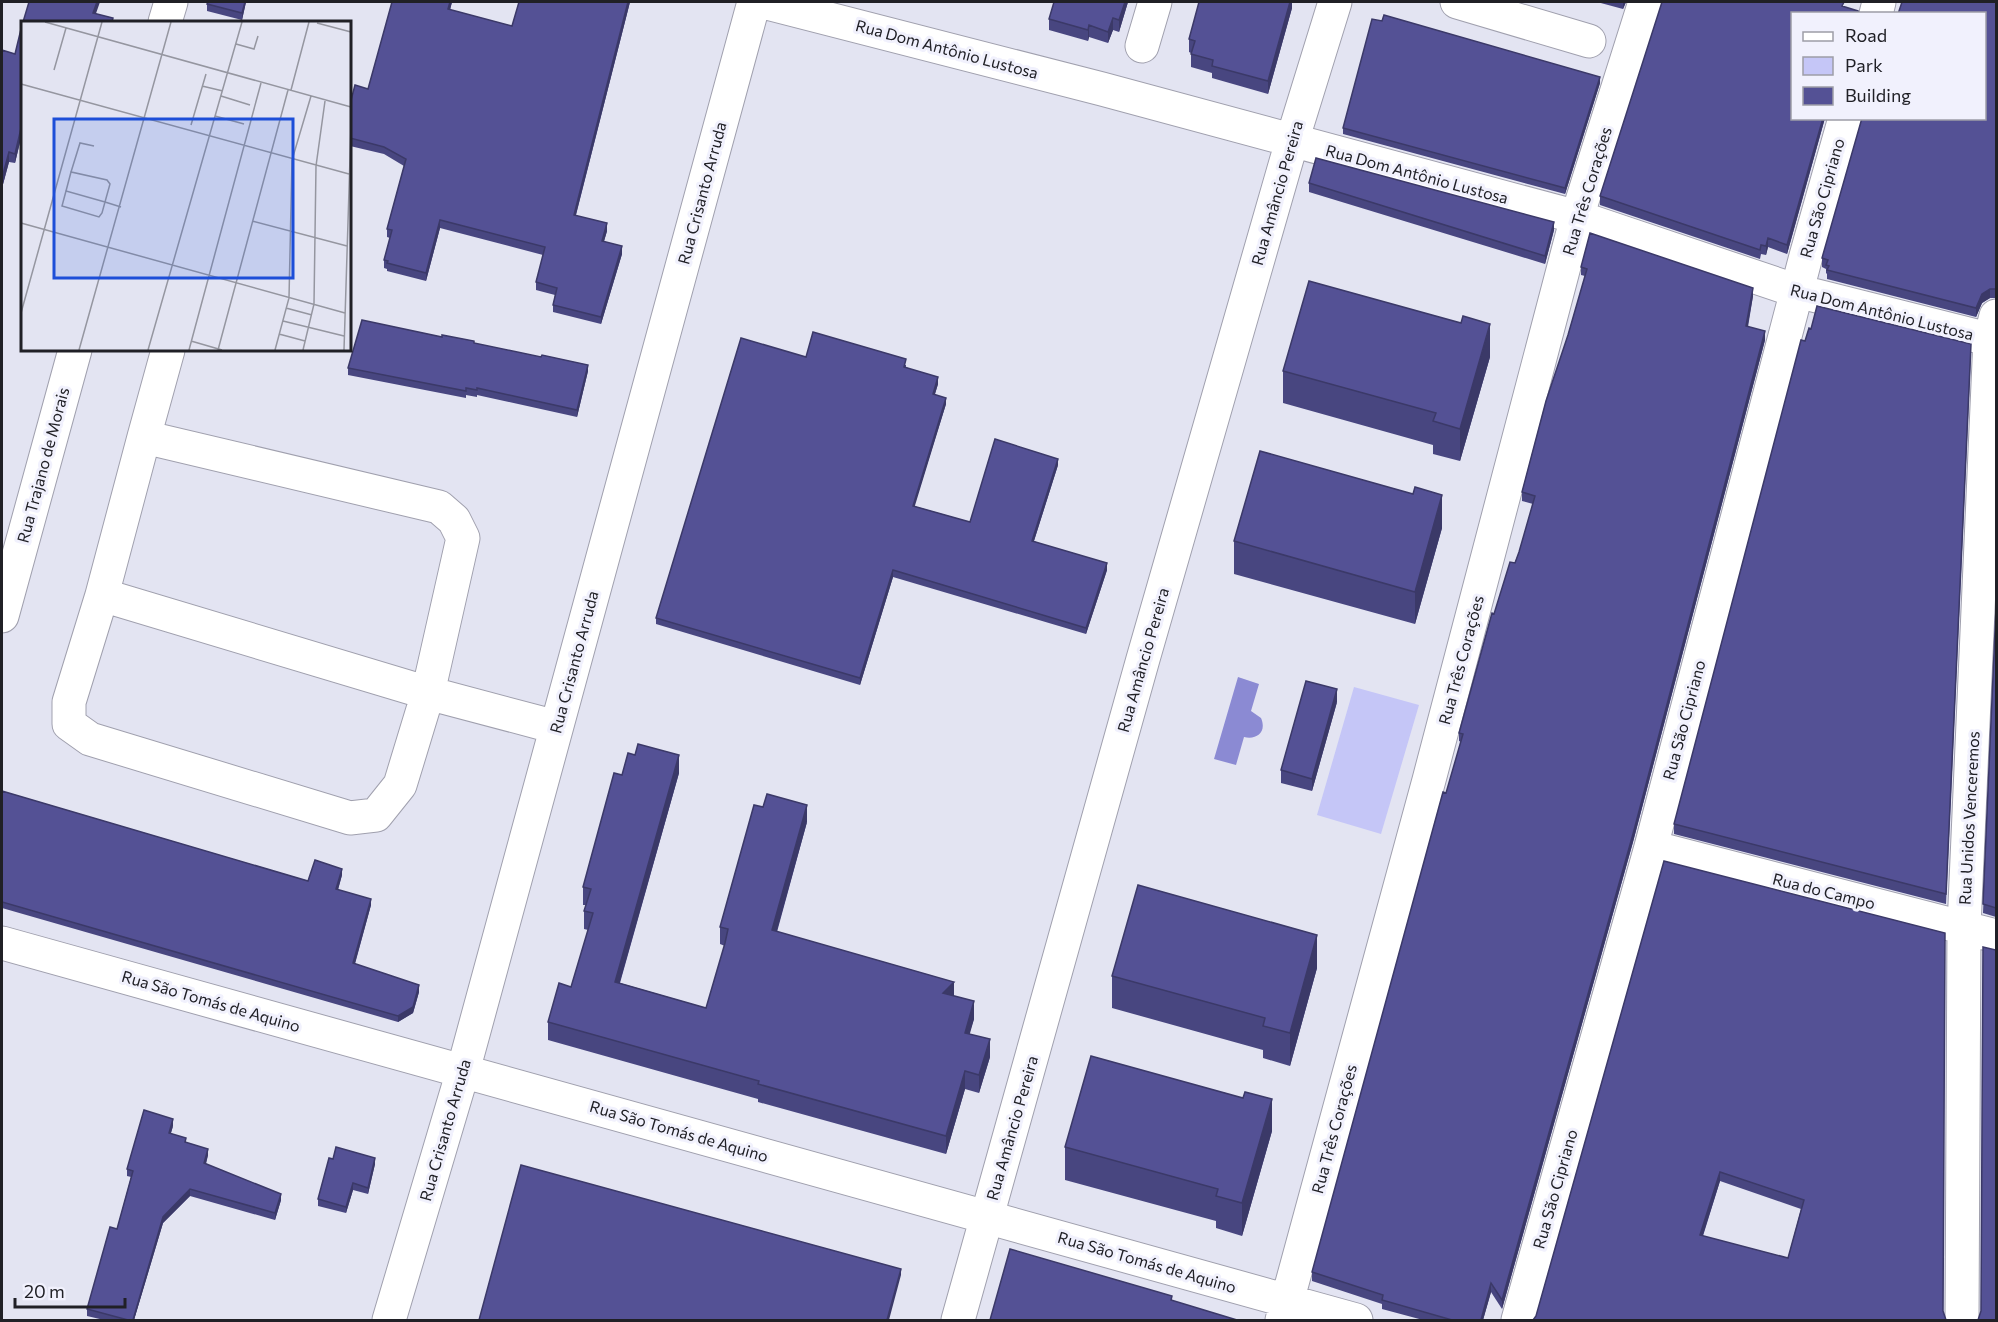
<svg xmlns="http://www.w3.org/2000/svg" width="1998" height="1322" font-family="Commissioner,sans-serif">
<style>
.green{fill:#c5c6f7}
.water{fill:#8b8ad3}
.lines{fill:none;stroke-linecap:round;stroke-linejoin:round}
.minor-casing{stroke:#a0a0ae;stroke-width:35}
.minor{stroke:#fff;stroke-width:33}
.wall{fill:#484680;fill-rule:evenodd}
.shaded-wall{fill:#3b3968}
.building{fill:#545195;stroke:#3b3968;stroke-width:1.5;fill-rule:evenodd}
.labels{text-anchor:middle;stroke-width:6;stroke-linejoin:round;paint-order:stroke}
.street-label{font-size:16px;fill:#202026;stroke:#f1f1fd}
.inset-road{fill:none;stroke:#9596a0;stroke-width:1.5}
.view{fill:#1d4ed8;fill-opacity:0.15;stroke:#1d4ed8;stroke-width:3}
.inset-edge{fill:none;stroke:#202026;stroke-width:3}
</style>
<rect width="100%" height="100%" fill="#e3e4f2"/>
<path class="green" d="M1354 687 1419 705 1381 834 1317 815Z"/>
<path class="water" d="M1238 677 1259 684 1251 711 1261 718C1267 732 1257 740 1244 737L1236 765 1214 759Z"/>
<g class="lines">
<defs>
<path id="minor" d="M763 2 1102 89 1577 217 1797 291 1996 341
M1457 2 1589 41
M1876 14 1879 2
M165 22 171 2
M1142 46 1155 2
M144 437 168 350
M102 595 69 702V724L90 739 350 818 376 815 400 785 428 693 463 538 454 520 439 507 144 437 102 595 428 693 556 727
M2 616 75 350
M1651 847 1996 936
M2 943 1356 1320
M389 1320 463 1071 754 2
M958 1320 1143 659 1292 141 1335 2
M1282 1320 1429 780 1577 217 1645 2
M1518 1320 1651 847 1806 256 1845 118
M1962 1320 1964 927 1990 339 1996 316"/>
</defs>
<use href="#minor" class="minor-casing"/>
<use href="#minor" class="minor"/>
</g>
<path class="wall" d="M246 2 242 20 207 11V4Z
M392 2H452L450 10 512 26 519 2H630L576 215 607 231 604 241 622 254 601 324 553 312V305L555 295 536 290V282L543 255 440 228 426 281 387 271V269L384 268V260L390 238 387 237V229L404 166 384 154 350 146V104L368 89Z
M1128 2 1119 32 1113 30 1108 43 1089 37 1088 41 1049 30V19Z
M1292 2V8L1268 94 1212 78V73L1191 67V53L1189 52V39Z
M1597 2H1626L1623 9Z
M1996 2V298H1990L1982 303 1976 317 1827 279V274L1826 273V269L1822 267V258Z
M22 25V134L15 163 9 162 2 188V50L15 54Z
M1600 83 1565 194 1343 134V128Z
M1792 118H1825L1787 254 1768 247 1766 255 1761 254 1760 259 1600 205V196Z
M1309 183 1554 230 1545 264 1309 192Z
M1581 267 1753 296 1748 327 1765 340 1633 842 1502 1309 1491 1292 1483 1320H1423L1382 1309V1304L1312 1281V1272L1461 742 1459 741V733L1494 614 1519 552 1533 504 1522 501V492L1585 276 1581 275Z
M442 337 474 343 588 371 577 417 477 395V397L466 395V398L348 375V368Z
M1971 354 1946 904 1674 834V824Z
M806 357 906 365V367L938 384 935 394 946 404 914 506 970 522 1058 465 1034 541 1107 570 1086 634 893 577 860 685 656 624V618Z
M1490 357 1460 461 1433 454V445L1283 403V371Z
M1413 494 1442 528 1415 624 1234 574V541Z
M1996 608V917L1983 913Z
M1337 702 1312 791 1281 783V770Z
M679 773 620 983 706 1008 725 946 720 944V927L807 822 777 932 954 996 974 1019 969 1034 990 1057 979 1093 965 1089 946 1154 758 1102V1099L548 1040V1022L571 987 588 930 584 929V911L586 905H583V887L622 775Z
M2 791 308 881 342 875 338 890 371 905 355 964 419 992 413 1013 398 1022 2 908Z
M1664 861 1943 1311 1536 1316ZM1720 1181 1801 1209 1788 1258 1703 1236Z
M1317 968 1290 1066 1263 1058V1050L1112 1008V976Z
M173 1126 171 1133 208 1155 206 1164 281 1200 275 1220 190 1196 163 1223 134 1320H104L87 1316V1309L117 1229 131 1177 127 1176V1169Z
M1272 1131 1242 1236 1216 1228V1221L1065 1180V1147Z
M333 1159 375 1164 368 1194 353 1190 346 1213 318 1206V1199Z"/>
<path class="shaded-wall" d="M97 2H100L93 22V13Z
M245 2H246L242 20V13Z
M450 2H452L448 17V9Z
M628 2H630L574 222V215Z
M1125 2H1128L1119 32V20Z
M1290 2H1292V8L1268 94V81Z
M1623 2H1626L1623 9Z
M1113 18V30L1108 43V32Z
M1089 25V37L1088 41V30Z
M1600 77V83L1565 194V188Z
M1823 118H1825L1787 254V245Z
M22 124V134L15 163V154Z
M9 152V162L2 188V178Z
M440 220V228L426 281V273Z
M1554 222V230L1545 264V256Z
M607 223V231L602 248V241Z
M1768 238V247L1766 255V246Z
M622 246V254L601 324V317Z
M1753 288V296L1746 335V326Z
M1990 289V298L1982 303 1976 317V308L1982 294Z
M1490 324V357L1460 461V429Z
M1765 331V340L1633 842 1502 1309V1300Z
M588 365V371L577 417V410Z
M938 377V384L933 400V394Z
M946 398V404L913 512V506Z
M1058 459V465L1032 547V541Z
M1442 495V528L1415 624V592Z
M1107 563V570L1086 634V628Z
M893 570V577L860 685V678Z
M1337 689V702L1312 791V779Z
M679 755V773L615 999V982Z
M807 805V822L772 948V930Z
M342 869V875L336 896V889Z
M371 899V905L353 970V963Z
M1317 935V968L1290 1066V1033Z
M954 982V1000L943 993Z
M419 985V992L413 1013 398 1022V1016Z
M974 1001V1019L965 1051V1033Z
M990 1039V1057L979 1093V1075Z
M965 1071V1089L946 1154V1136Z
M1272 1099V1131L1242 1236V1203Z
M173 1119V1126L169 1139V1133Z
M208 1149V1155L204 1170V1163Z
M375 1158V1164L368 1194V1188Z
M1720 1172V1181L1700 1244V1235Z
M353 1183V1190L346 1213V1207Z
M190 1189V1196L163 1223 134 1320H133L163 1217Z
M281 1194V1200L275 1220V1213Z
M901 1269V1275L889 1320H887Z
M1491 1283V1292L1483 1320H1481Z"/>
<path class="building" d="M29 2H97L93 13 113 18 112 22H23Z
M208 2H245L242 13 207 4Z
M392 2H450L448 9 512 26 519 2H628L574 215 607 223 602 241 622 246 601 317 553 305 557 288 536 282 545 247 440 220 426 273 387 263 388 261 384 260 392 230 387 229 406 159 384 147 350 138V104L355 85 368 89Z
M1054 2H1125L1119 20 1113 18 1108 32 1089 25 1088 30 1049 19Z
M1199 2H1290L1268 81 1212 66 1213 60 1191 54 1195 41 1189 39Z
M1662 2H1844L1842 6 1858 11 1860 14H1792V118H1823L1787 245 1768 238 1766 246 1761 245 1760 250 1600 196Z
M1902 2H1996V289H1990L1982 294 1976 308 1827 270 1829 266 1826 265 1828 260 1822 258 1862 118H1984V14H1898Z
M1384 15 1600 77 1565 188 1343 128 1372 19 1382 21Z
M22 25V124L15 154 9 152 2 178V50L15 54Z
M1316 158 1554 222 1545 256 1309 183Z
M1590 233 1753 288 1746 326 1765 331 1633 834 1502 1300 1491 1283 1481 1320H1452L1382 1300 1383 1295 1312 1272 1443 792 1446 793 1463 734 1459 733 1492 613 1494 614 1510 562 1515 563 1519 552 1535 496 1522 492 1546 401 1568 335 1587 269 1581 267Z
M1309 281 1461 323 1463 316 1490 324 1460 429 1433 421 1436 413 1283 371Z
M1817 306 1971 344 1946 894 1674 824 1801 340 1805 341 1809 328 1811 329Z
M362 320 442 337V335L474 341V343L541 357 542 355 588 365 577 410 477 388V390L466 388V391L348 368Z
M813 332 906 359 904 367 938 377 933 394 946 398 913 506 970 522 995 439 1058 459 1032 541 1107 563 1086 628 893 570 860 678 656 618 741 338 806 357Z
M1260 451 1413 494 1415 487 1442 495 1415 592 1234 541Z
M1996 608V908L1983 904Z
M1306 681 1337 689 1312 779 1281 770Z
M638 744 679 755 615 982 706 1008 725 943 728 929 720 927 754 805 763 807 767 794 807 805 772 930 954 982 943 993 974 1001 965 1033 990 1039 979 1075 965 1071 946 1136 758 1084 759 1081 548 1022 559 983 571 987 593 913 584 911 591 889 583 887 614 773 622 775 628 753 635 755Z
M2 791 308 881 315 860 342 869 336 889 371 899 353 963 419 985 413 1007 398 1016 2 902Z
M1664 861 1945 933 1943 1311 1946 1320H1533L1536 1316ZM1720 1172 1804 1200 1788 1258 1700 1235Z
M1138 885 1317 935 1290 1033 1263 1026 1265 1018 1112 976Z
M1983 947 1996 950V1320H1978L1981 1311Z
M1091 1056 1243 1098 1245 1092 1272 1099 1242 1203 1216 1196 1218 1189 1065 1147Z
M144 1110 173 1119 169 1133 186 1138 185 1142 208 1149 204 1163 281 1194 275 1213 190 1189 163 1217 133 1320H128L87 1309 110 1227 117 1229 133 1171 127 1169Z
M336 1147 375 1158 368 1188 353 1183 346 1207 318 1199 329 1158 333 1159Z
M521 1165 901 1269 887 1320H479Z
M1010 1249 1172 1296 1171 1300 1237 1320H990Z"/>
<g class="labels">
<g class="street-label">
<text transform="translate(947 49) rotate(15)" y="6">Rua Dom Antônio Lustosa</text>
<text transform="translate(1417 174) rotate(15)" y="6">Rua Dom Antônio Lustosa</text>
<text transform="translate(1587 191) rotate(-73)" y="6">Rua Três Corações</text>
<text transform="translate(702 193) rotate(-75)" y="6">Rua Crisanto Arruda</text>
<text transform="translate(1277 193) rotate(-74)" y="6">Rua Amâncio Pereira</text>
<text transform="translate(1822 198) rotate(-74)" y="6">Rua São Cipriano</text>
<text transform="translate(1882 312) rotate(14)" y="6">Rua Dom Antônio Lustosa</text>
<text transform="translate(43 465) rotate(-75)" y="6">Rua Trajano de Morais</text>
<text transform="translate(1143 660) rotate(-74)" y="6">Rua Amâncio Pereira</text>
<text transform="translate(1461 660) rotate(-75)" y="6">Rua Três Corações</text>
<text transform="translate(574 662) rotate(-75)" y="6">Rua Crisanto Arruda</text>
<text transform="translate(1684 720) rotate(-75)" y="6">Rua São Cipriano</text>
<text transform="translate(1969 818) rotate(-87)" y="6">Rua Unidos Venceremos</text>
<text transform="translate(1824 891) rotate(14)" y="6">Rua do Campo</text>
<text transform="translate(211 1001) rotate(16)" y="6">Rua São Tomás de Aquino</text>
<text transform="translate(1012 1128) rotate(-74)" y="6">Rua Amâncio Pereira</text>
<text transform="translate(1334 1129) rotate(-75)" y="6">Rua Três Corações</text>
<text transform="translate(445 1130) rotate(-74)" y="6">Rua Crisanto Arruda</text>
<text transform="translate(679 1131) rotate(16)" y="6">Rua São Tomás de Aquino</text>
<text transform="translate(1555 1189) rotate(-74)" y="6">Rua São Cipriano</text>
<text transform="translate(1147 1262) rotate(16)" y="6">Rua São Tomás de Aquino</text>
</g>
</g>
<g transform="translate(21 21)">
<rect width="330" height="330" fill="#e3e4f2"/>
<path class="inset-road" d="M24 1 330 86M296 2 330 11M215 23 233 28 237 15M33 49 45 7M0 63 328 153M181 65 202 70M270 69 288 1M200 75 229 84M194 95 223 103M170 104 185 53M50 151 59 122 73 125M45 170 41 185 78 196 81 192 84 181 89 163 86 159 50 151 45 170 84 181 100 186M231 200 326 225M0 202 324 292M265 287 291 294M0 292 81 1M262 300 323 315M258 313 284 320M170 320 201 329M58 329 150 1M127 329 221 1M168 329 240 62M197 329 267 69M254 329 268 277 271 139 290 75M282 329 293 283 295 145 304 80M323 329 330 105"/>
<path class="view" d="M33 98H272V257H33Z"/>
<rect width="330" height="330" class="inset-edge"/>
</g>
<rect width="1998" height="1322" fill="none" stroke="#202026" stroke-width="6"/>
<rect x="1791" y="12" width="195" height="108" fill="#f1f1fd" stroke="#9d9da7" stroke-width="1.5"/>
<rect x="1803" y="32" width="30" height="9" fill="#ffffff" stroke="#9d9da7" stroke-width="1.5"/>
<text x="1845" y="42" font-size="18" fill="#202026">Road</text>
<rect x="1803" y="57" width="30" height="18" fill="#c5c6f7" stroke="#9d9da7" stroke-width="1.5"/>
<text x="1845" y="72" font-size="18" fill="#202026">Park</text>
<rect x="1803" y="87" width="30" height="18" fill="#545195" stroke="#9d9da7" stroke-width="1.5"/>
<text x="1845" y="102" font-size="18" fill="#202026">Building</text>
<path d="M15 1298v9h110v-9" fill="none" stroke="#202026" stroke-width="3"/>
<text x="24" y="1298" font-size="18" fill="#202026" stroke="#f1f1fd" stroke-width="4.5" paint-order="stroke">20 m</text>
</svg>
